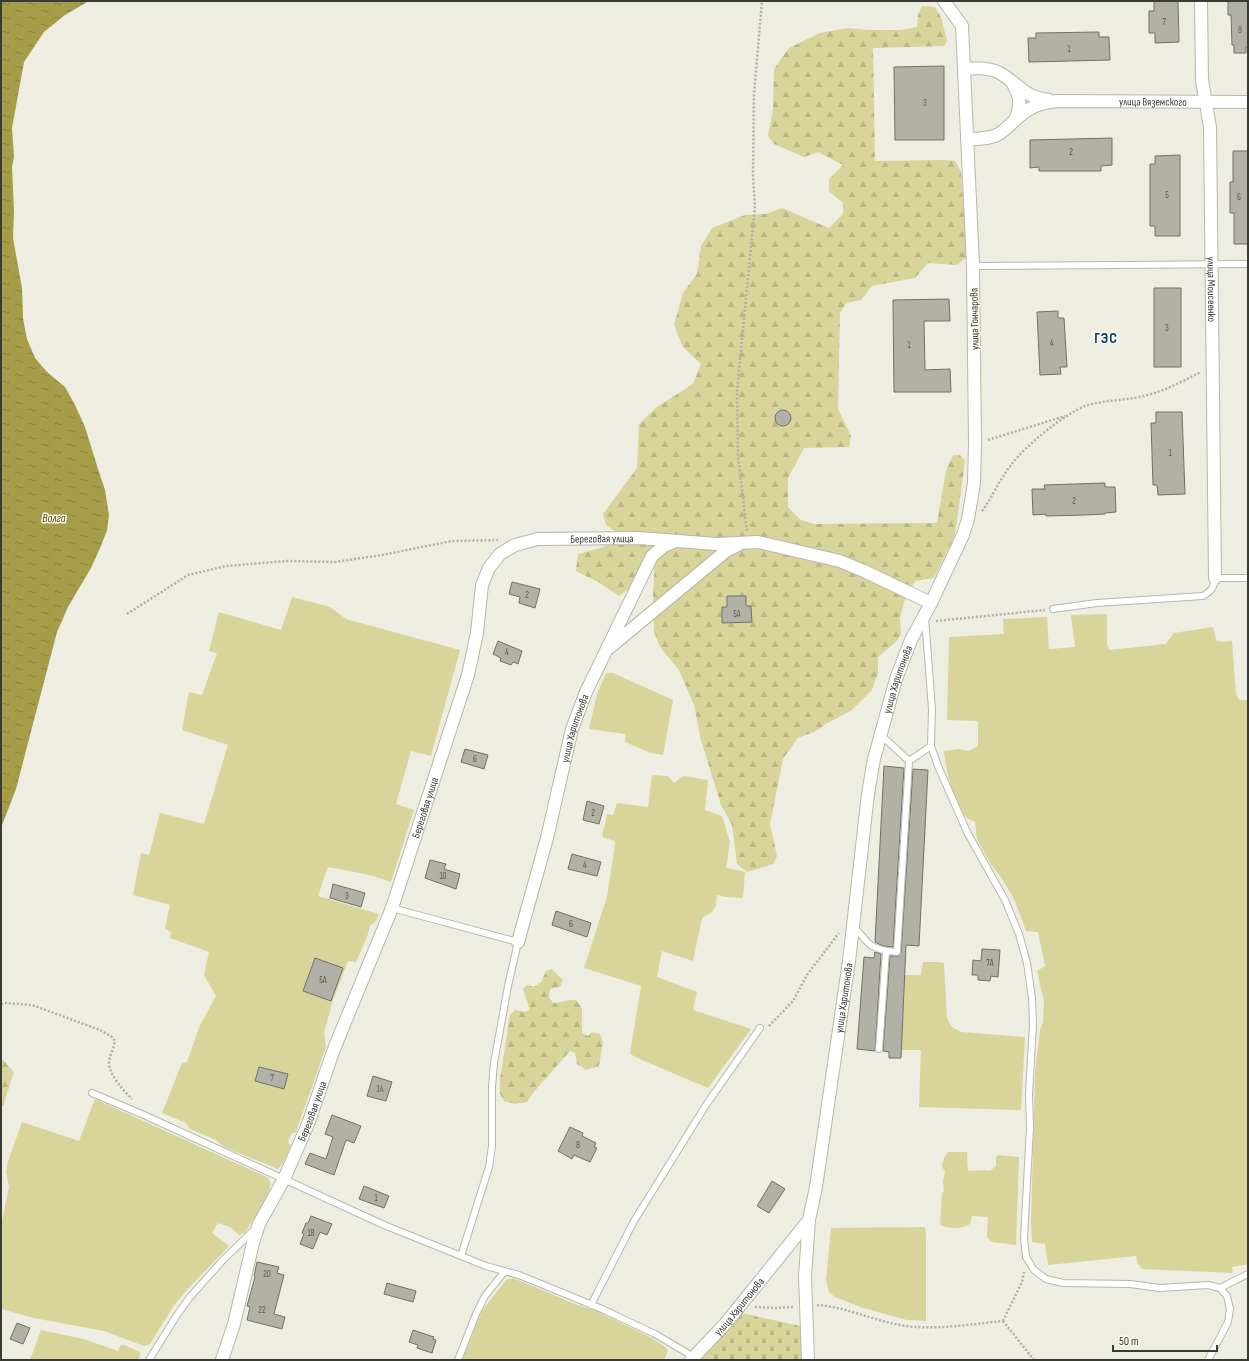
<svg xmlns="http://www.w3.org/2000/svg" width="1249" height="1361" font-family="'Sofia Sans Condensed',sans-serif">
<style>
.forest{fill:url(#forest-firs)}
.cemetery{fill:url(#cemetery-stones)}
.green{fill:#d9d49a}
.water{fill:url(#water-ripples)}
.building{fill:#b2b1a7;stroke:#727168}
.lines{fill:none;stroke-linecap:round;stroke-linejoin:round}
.lane-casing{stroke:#b7b7ac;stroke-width:8}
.street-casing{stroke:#b7b7ac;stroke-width:14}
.path{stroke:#afafa7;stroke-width:2.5;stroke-dasharray:2 2;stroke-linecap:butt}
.lane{stroke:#fff;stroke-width:6}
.street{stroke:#fff;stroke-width:12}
.labels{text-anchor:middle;stroke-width:3;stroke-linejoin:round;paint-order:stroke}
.number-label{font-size:9px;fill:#585852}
.street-label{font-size:11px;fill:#3a3a36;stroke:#fbfaef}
.water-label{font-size:12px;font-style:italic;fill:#504a06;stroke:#fbfaef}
.district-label{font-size:15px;font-weight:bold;letter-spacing:1px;fill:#0b3b6d;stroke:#fbfaef}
</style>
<defs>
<pattern id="forest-firs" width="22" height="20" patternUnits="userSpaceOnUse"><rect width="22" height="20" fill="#d9d49a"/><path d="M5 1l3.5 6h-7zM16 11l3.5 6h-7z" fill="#bbb785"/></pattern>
<pattern id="cemetery-stones" width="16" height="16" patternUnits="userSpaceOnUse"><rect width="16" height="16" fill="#d9d49a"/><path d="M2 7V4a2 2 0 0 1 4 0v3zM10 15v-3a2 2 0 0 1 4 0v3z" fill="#bbb785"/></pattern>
<pattern id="water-ripples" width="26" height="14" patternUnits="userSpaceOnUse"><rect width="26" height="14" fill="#a59d48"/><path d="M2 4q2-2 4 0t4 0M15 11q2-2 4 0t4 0" fill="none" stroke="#87813d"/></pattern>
</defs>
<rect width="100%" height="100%" fill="#edede2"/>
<path class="forest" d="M922 6 935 7 941 17 947 41 944 46 873 48 875 161 945 160 955 161 961 172 967 257 957 265 928 263 915 278 872 286 861 300 846 303 840 313 838 409 851 436 849 447 804 448 788 478V507L801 520 814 524 937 523 946 471 953 455H960L965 461 955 535 934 578 915 581 904 602 900 618 901 634 897 641 878 657V673L872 690 852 710 826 724 814 732 798 738 783 759 770 824 777 856 773 864 747 872 737 864 732 825 721 805 701 740 694 705 679 670 660 647 654 632 653 592 655 563 638 583 619 596 598 582 576 571 578 554 604 547 619 534 606 525 603 514 637 468 639 424 657 407 693 384 701 364 683 347 674 325 683 293 697 274 701 246 712 228 745 215 766 214 782 208 829 228 843 214V203L829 191V179L843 165 818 152 804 157 774 144 768 136 773 110 774 69 789 48 820 33 847 28 869 30H900L917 27 918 15Z
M552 969 563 980 560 987 550 989 549 997 553 1003C562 1003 568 999 576 1000L582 1008V1033L588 1036 592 1032 600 1034 603 1042 599 1066 586 1070 577 1064 575 1053 570 1051 533 1093 527 1102 515 1104 504 1101 500 1094V1079L510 1015 515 1010 525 1012 530 1010 523 989 527 985 534 987 541 982 546 971Z
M1 1058 14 1072 3 1106H1Z"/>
<path class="cemetery" d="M742 1313 800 1326 802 1340V1360H700Z"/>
<path class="green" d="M292 597 330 607 346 619 460 650 431 756 411 751 396 804 414 810 391 882 370 875 328 867 318 896 379 914 376 921 370 926 367 937 356 962 348 961 333 1000 324 1033 326 1047 296 1132 291 1134 288 1143 291 1145 285 1160 278 1169 224 1147 216 1140 190 1129 186 1123 162 1113 182 1063 187 1062 200 1025 216 996 204 975 209 952 170 938 171 932 165 929 170 905 133 895 141 853 149 855 160 813 204 824 228 745 182 730 189 692 202 695 217 653 209 651 219 612 281 630Z
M1107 614V644L1109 650 1166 644 1174 633 1213 627 1216 640 1222 642 1232 641 1236 694 1239 700H1248V1264L1232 1267 1233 1273 1142 1269 1138 1264 1136 1256 1048 1265 1045 1244 1032 1242 1031 1222 1035 1073 1040 1031 1043 1022 1044 1001 1037 971 1045 966 1038 932 1026 931 1015 901 1003 880 990 863 977 839 975 822C971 820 966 818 964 815 952 801 946 769 944 751L958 749 969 751 978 746V721L947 720 949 637 1004 634 1003 619 1047 617 1049 649 1075 647 1071 615Z
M606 673H613L673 700 663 755 651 753 625 742V734L589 729 597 694Z
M652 775 668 776 674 783 683 776 708 780 705 810 722 816 730 842 726 868 745 872 743 898 726 897 717 895 716 901V906L712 912 702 918 693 961 662 951 657 977 697 992 693 1010 751 1029 708 1088 642 1060 630 1054 641 986 584 968 607 897 615 844V841L602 837 607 814 613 815 617 803 648 807Z
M923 962H939L944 963 947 1018 951 1026 961 1032 1025 1037 1021 1110 919 1107 921 1050H901L905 975H921Z
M95 1099 260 1174C264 1176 269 1177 270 1182 273 1192 251 1223 245 1233L239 1235 230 1227 218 1223 212 1233 229 1246 185 1292 173 1307 150 1344 144 1346 104 1331 34 1318 1 1309V1226L9 1187 6 1172 8 1161 22 1122 79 1141Z
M948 1152H967L968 1171 985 1170 990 1171 996 1166V1157L998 1155 1019 1157 1016 1245 992 1242 987 1237 988 1217 972 1216 970 1224C962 1229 949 1229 940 1225L942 1193 944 1191 943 1181 945 1172 942 1166 944 1158Z
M925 1227 926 1236V1321L907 1320 863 1308 835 1297 829 1292 826 1280 831 1228Z
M513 1278C535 1287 556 1296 577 1305 586 1308 599 1310 606 1316L648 1336 665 1347 668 1351 664 1360H462L482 1311 506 1280Z
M41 1330 83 1339 118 1351 121 1345H124L140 1352V1356L138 1360H30Z"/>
<path class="water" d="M1 1H89L65 15 44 32 24 62 12 128 14 157 12 167 14 211 13 238 22 288 23 318 27 339 35 358 47 372 65 387 75 405 85 427 98 469 105 490 109 515 107 530 101 546 91 568 68 607 57 632 16 789 1 828Z"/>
<path class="building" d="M1154 1H1178L1179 42 1155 43V33H1149V11H1154Z
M1228 1H1248V47H1246V53H1234V45H1232L1231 15H1228Z
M1099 32V37H1109L1110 60 1029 62 1028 38H1036V33Z
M944 66V140H895L894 67Z
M1112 138V165L1101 166V171H1039V167L1030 168V140Z
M1233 151H1248V244H1234V213H1230V182H1233Z
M1180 155V236H1155V226H1150V164H1155V156Z
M1154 288H1181V367H1154Z
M949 299 950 321H924L925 370 950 369 951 392H894L893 300Z
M1058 311V318H1064L1067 367H1060L1061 374 1040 375 1037 312Z
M775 418a8 8 0 1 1 16 0a8 8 0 1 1-16 0Z
M1156 412H1182L1185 494 1158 495 1157 485H1153L1151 423H1156Z
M1105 483V487H1115L1116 512 1105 513V514L1085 515 1046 516V514L1033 515 1032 489H1045L1044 485Z
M512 582 540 589 535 608 519 603 520 597 509 594Z
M727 596H746V606H751L752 622 722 623V607H727Z
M498 641 522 651 518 664 513 662 511 665 500 661 501 658 493 654Z
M465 749 488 755 484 769 461 762Z
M884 766 904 768 893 947 883 946 875 942Z
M913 769 928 770 919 946 906 945 901 1058H889V1052L883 1051 890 956H899L901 952Z
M587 801 604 806 599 824 583 820Z
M572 854 601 862 597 876 568 869Z
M430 860 446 864 444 869 460 874 456 889 425 878Z
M333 884 365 893 361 907 330 898Z
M556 911 591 923 587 937 552 925Z
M982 949 1000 950 998 977 991 976 990 981 978 980V975H972L973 960 981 961Z
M875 952 881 954 875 1051 857 1049 864 957 874 958Z
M315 958 343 968 331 1001 303 991Z
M259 1067 288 1074 284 1089 255 1081Z
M373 1076 392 1082 386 1101 367 1096Z
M332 1115 361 1126 354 1143 346 1140 334 1175 305 1164 310 1153 326 1159 333 1137 325 1134Z
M570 1127 583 1133 582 1136 596 1143 594 1147 597 1148 590 1162 574 1155 572 1159 558 1151Z
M772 1181 785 1189 769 1213 757 1206Z
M364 1186 389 1196 384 1208 359 1199Z
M311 1216 332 1224 327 1235 320 1232 313 1249 300 1244 304 1234 302 1233 306 1223H308Z
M257 1262 279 1267 277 1273 284 1275 274 1314 285 1317 282 1329 247 1320 250 1307 247 1306 255 1277 254 1276Z
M387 1283 416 1291 413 1302 384 1294Z
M17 1323 30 1328 23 1344 10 1339Z
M413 1330 434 1337 433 1339 436 1340 432 1353 417 1348 418 1345 409 1342Z"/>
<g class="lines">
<defs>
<path id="lane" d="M973 266 1248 264
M1053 609 1097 603 1203 596C1211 591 1214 588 1215 578H1248
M925 618 932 709 931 746 938 766 967 832 1005 900 1019 934 1027 963 1032 998 1033 1025 1029 1094 1030 1128 1024 1238 1026 1257 1034 1270 1046 1279 1063 1283 1130 1284 1160 1288 1208 1285 1220 1288 1227 1296 1230 1309 1228 1322 1208 1360
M909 761 931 746
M392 908 518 942 508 986 494 1063 492 1087V1146L489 1167 461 1256
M854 926C869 946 872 950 897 952L909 761 881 735
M879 1049 886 951
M92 1093 144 1115 384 1225 486 1266 519 1275 602 1309 655 1334 694 1357
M1220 1288 1248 1274
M591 1305 634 1221 706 1105 760 1028
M149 1360 177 1315 190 1297 223 1260 254 1230
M458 1360 476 1314 485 1296 505 1271"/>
<g id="street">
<path id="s1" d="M1201 1 1202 80 1210 127 1215 578"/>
<path d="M964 69C977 68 992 67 1003 75 1022 87 1024 97 1049 100"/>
<path d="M1013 84C1021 97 1021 106 1015 120"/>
<path id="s2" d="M967 139C977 139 988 139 997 135 1004 131 1009 126 1014 121 1029 107 1038 103 1058 101L1248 102"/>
<path d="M609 648 726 551 738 545"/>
<path id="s3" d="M518 942 547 838 572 729 586 692 652 556 664 546 676 541"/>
<path id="s4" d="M222 1360 234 1324 253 1243 259 1224 284 1179 308 1124 334 1049 392 908 468 675 477 633 482 585 489 568 500 554 515 545 538 539 639 538 716 544 758 542 840 561 864 571 931 603"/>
<path id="s5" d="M691 1360 726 1323 809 1220 816 1187 849 961 868 794 874 759 896 679 911 640 931 603 963 535 968 519 974 483 975 443 973 266 962 26 944 1"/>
<path d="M808 1360 805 1276 809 1220"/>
</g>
</defs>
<use href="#lane" class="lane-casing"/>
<use href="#street" class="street-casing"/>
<path class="path" d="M988 440 1065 416
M982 511C993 496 1000 479 1011 465 1025 446 1063 415 1085 406 1102 400 1121 401 1139 397 1161 393 1181 382 1201 372
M747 531 738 456 737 391 755 206 753 177 754 94 762 1
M127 614 188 575 226 566 287 561 335 562 382 555 452 541 498 540
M936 621 1045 610
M1 1004 6 1003 32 1005 100 1030 112 1037 115 1041C114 1049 109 1056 109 1063 109 1075 124 1091 132 1099
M769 1026 793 1001 807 975 839 933
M817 1305C846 1307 872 1320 900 1325 934 1331 970 1324 1003 1321
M755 1307 775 1308 794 1307
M1003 1321 1022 1282 1024 1272
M1003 1321 1034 1360"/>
<use href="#lane" class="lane"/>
<use href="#street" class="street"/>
</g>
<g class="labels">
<g class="number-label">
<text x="1164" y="25">7</text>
<text x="1240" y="33">8</text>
<text x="1069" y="52">1</text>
<text x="925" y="106">3</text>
<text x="1071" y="155">2</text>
<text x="1167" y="198">5</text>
<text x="1239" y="200">6</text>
<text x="1167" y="331">3</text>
<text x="1052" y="346">4</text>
<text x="909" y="348">1</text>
<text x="1170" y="456">1</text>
<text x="1074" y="504">2</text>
<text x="527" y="598">2</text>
<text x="737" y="617">5А</text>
<text x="507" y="655">4</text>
<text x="475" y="762">6</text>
<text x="593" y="816">2</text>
<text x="585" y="868">4</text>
<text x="443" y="879">10</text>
<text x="347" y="899">3</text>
<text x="571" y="927">6</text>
<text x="990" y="966">7А</text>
<text x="323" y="983">5А</text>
<text x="272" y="1081">7</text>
<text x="380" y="1092">14</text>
<text x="578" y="1148">8</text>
<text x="376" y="1201">1</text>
<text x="311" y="1236">18</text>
<text x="267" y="1277">20</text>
<text x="262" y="1313">22</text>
</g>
<g class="street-label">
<text dy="4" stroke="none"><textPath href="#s2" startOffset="197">улица Вяземского</textPath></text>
<text dy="4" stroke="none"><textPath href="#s1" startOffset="289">улица Моисеенко</textPath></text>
<text transform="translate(974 319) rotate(-91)" y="4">улица Гончарова</text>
<text dy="4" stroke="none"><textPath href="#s4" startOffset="962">Береговая улица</textPath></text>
<text dy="4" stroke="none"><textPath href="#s5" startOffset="732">улица Харитонова</textPath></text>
<text dy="4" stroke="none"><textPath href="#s3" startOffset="221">улица Харитонова</textPath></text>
<text dy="4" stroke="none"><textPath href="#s4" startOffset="590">Береговая улица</textPath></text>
<text dy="4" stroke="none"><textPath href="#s5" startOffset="408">улица Харитонова</textPath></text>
<text dy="4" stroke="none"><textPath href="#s4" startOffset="266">Береговая улица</textPath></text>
<text dy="4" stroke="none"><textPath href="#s5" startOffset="72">улица Харитонова</textPath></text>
</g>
<g class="water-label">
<text x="54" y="522">Волга</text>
</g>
<g class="district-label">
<text x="1106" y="343">ГЭС</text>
</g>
</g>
<rect width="1249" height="1361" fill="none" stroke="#3a3a36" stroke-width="4"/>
<path d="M1113 1345v6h104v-6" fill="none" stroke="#3a3a36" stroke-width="2"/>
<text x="1119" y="1345" font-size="12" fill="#3a3a36" stroke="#fbfaef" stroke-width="3" paint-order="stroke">50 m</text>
</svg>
